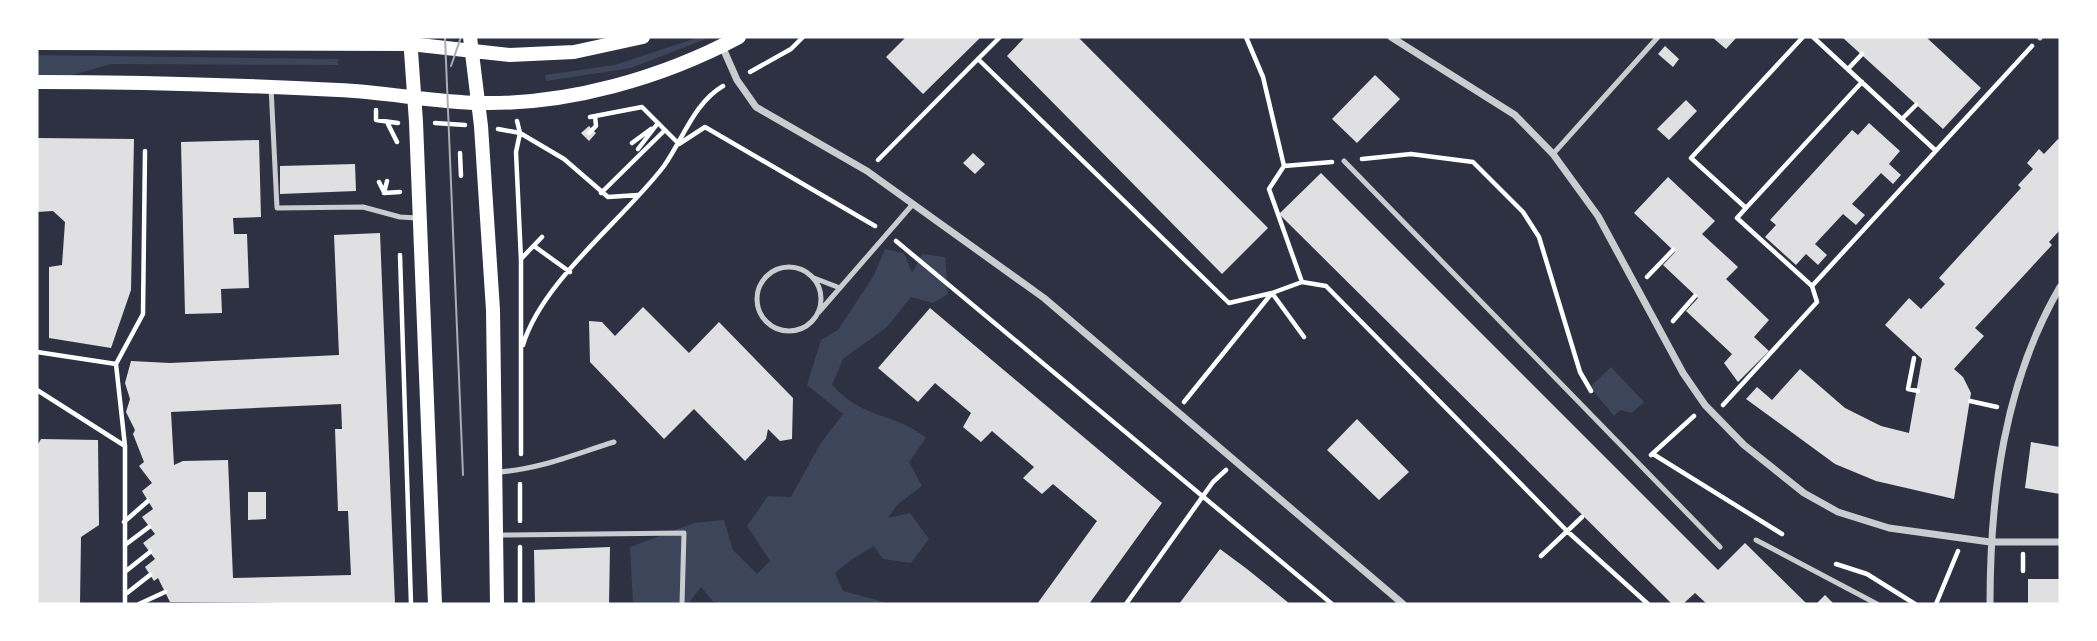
<svg xmlns="http://www.w3.org/2000/svg" width="2097" height="641" font-family="'Golos Text',sans-serif">
<style>
.green{fill:#3c4559}
.building{fill:#e0e0e3;fill-rule:evenodd}
.lines{fill:none;stroke-linecap:round;stroke-linejoin:round}
.path{stroke:#fff;stroke-width:4.5}
.service{stroke:#caccd0;stroke-width:5}
.minor{stroke:#caccd0;stroke-width:7}
.secondary{stroke:#fff;stroke-width:14}
.tram{stroke:#abadb3;stroke-width:2}
</style>
<rect width="100%" height="100%" fill="#2d3142"/>
<path class="green" d="M699 37H711L631 68 546 81 545 75 615 65Z
M37 55 338 59V65L111 64 69 76 37 77Z
M885 249 904 253 912 273 922 254 945 257 948 294 933 303 911 297 887 327 843 359 832 385C865 421 895 412 926 438L909 462 922 486 897 505 888 518 910 513 929 539 911 563 883 559 874 546 851 560 835 573 843 591 892 604H715L701 587 688 604H633L630 547 694 523 724 520 733 550 757 574 770 561 747 526 768 496 791 497 820 444 843 414 807 385 821 340 838 330 874 275Z
M1611 367 1644 402 1632 413 1620 410 1614 416 1590 387Z"/>
<path class="building" d="M906 37H981L923 94 886 57Z
M1025 37H1078L1268 228 1222 274 1007 56Z
M1712 37H1737L1726 49Z
M1842 37H1926L1981 88 1943 129Z
M1665 46 1679 59 1673 67 1658 54Z
M1375 75 1400 99 1357 143 1332 119Z
M1686 100 1697 111 1669 140 1657 129Z
M1869 123 1900 151 1889 164 1901 175 1893 184 1881 173 1852 204 1865 215 1856 225 1843 214 1815 244 1827 255 1818 265 1806 254 1796 265 1765 237 1776 225 1770 220 1852 130 1858 135Z
M589 126 596 133 589 141 581 133Z
M37 138 134 139 131 290 111 348 49 338V267L62 265 65 222 53 211 37 212Z
M2058 139 2060 141V230L2049 242 2052 245 1975 328 1984 336 1954 369 1963 377 1971 393 1954 499 1876 481 1835 464 1746 399 1757 387 1772 400 1800 369 1845 408 1881 426 1909 433 1922 359 1885 325 1909 298 1921 309 1945 284 1939 278 2021 188 2018 185 2033 169 2027 163 2039 149 2044 154Z
M259 140 261 217 233 218 234 234H247L249 288 221 289 222 313 185 314 181 142Z
M973 153 985 164 975 174 963 163Z
M355 164 356 191 280 194V166Z
M1321 173 1718 570 1745 543 1807 604H1707L1695 593 1683 604H1672L1279 214Z
M1668 177 1715 221 1702 234 1738 267 1726 279 1769 320 1754 337 1769 351 1738 382 1724 363 1732 354 1686 311 1698 298 1663 265 1675 252 1634 213Z
M380 233 395 604 170 602 158 578 154 581 145 567 155 559 143 543 155 534 142 517 153 509 142 491 152 483 139 466 144 462 133 434 135 430 126 412 130 399 125 383 131 361 170 363 339 355 334 235ZM341 404 342 429H335L338 511H348L351 575 233 578 228 460 183 461 174 465 171 412Z
M643 307 689 353 719 322 793 398 792 439 780 441 768 429 766 439 745 461 694 409 664 439 590 362 589 321 602 322 615 336Z
M930 308 1162 503 1089 604H1037L1097 521 1053 484 1042 494 1023 478 1034 467 992 431 981 442 963 427 971 413 935 383 918 402 878 368Z
M1357 419 1409 472 1379 500 1327 450Z
M41 439 98 440 99 525 81 537 80 604H37V446Z
M2031 442 2060 447V494L2025 488Z
M248 492H266V519L248 520Z
M610 547 609 604H535L534 550Z
M1220 549 1247 569 1290 604H1179Z
M2028 579H2060V604H2028Z
M1825 595 1834 604H1816Z"/>
<g class="lines">
<path class="path" d="M1000 37 978 59 1229 303 1272 293 1184 402
M1246 37 1263 77 1284 166
M1803 37 1691 158 1746 208 1737 218 1812 286
M1813 37 1935 150
M1848 69 1862 54
M750 72 791 49 803 37
M376 110V120L398 123
M590 117 642 107 658 123
M1902 119 1916 105
M517 121 520 133 516 152 521 260V454
M435 123 465 125
M388 124 397 142
M498 129 520 133 564 159 608 197 638 195
M589 133 596 126 595 116
M632 143 651 129
M638 149 658 123 679 144 705 127 875 226
M460 153 461 176
M1362 159 1411 154 1473 162 1523 212 1539 237 1580 372 1591 391
M878 160 978 59
M1332 162 1284 166 1269 189 1302 282 1326 286 1567 531 1648 604
M387 181 384 193 400 192
M379 182 384 192
M601 193 665 130
M1746 208 1862 82
M896 241 1332 604
M534 246 570 272
M400 255 411 604
M521 259 542 237
M1647 277 1673 250
M1302 282 1272 293 1304 337
M1673 321 1695 296
M523 345C542 281 623 220 664 166 683 139 694 103 723 86
M37 352 116 364 143 314 145 151
M1914 358 1908 389 1918 391
M116 364 125 446V604
M37 390 125 446
M1970 401 1997 407
M1723 405 1817 302 1812 286 2032 46
M1653 454 1782 534
M1651 455 1694 416
M520 521V484
M124 522 148 501
M125 545 149 527
M2023 554V571
M1541 556 1582 517
M1836 564 1867 574 1915 604
M126 571 150 552
M127 593 150 575
M139 604 165 592
M520 604V547
M1126 604 1213 482 1226 470
M1936 604 1958 551"/>
<path class="service" d="M2040 38V37
M271 87 277 208 363 207 400 217 417 218
M1553 154 1658 37
M1344 161 1720 547
M757 299a32 32 0 1 1 64 0a32 32 0 1 1-64 0Z
M814 278 840 288
M819 312 913 204
M497 472C538 470 575 454 614 442
M499 535 684 533 682 604
M1756 540 1877 604"/>
<path class="minor" d="M1391 37 1515 115 1553 154 1598 216 1683 373 1705 405 1744 445 1804 493 1838 512 1889 528 1990 542H2060
M722 46 737 80 756 107 867 171 1044 298 1403 604
M1990 604C1990 495 2004 383 2060 287"/>
<path class="secondary" d="M410 37 416 122 435 604
M470 37 481 126 493 310 497 604
M37 43 410 44 510 55 574 52 643 37
M37 82C137 82 238 85 338 90 386 92 433 102 480 103 568 105 662 78 739 37"/>
<path class="tram" d="M445 37 463 475
M451 66 461 37"/>
</g>
<rect width="2097" height="641" fill="none" stroke="#ffffff" stroke-width="77"/>
</svg>
